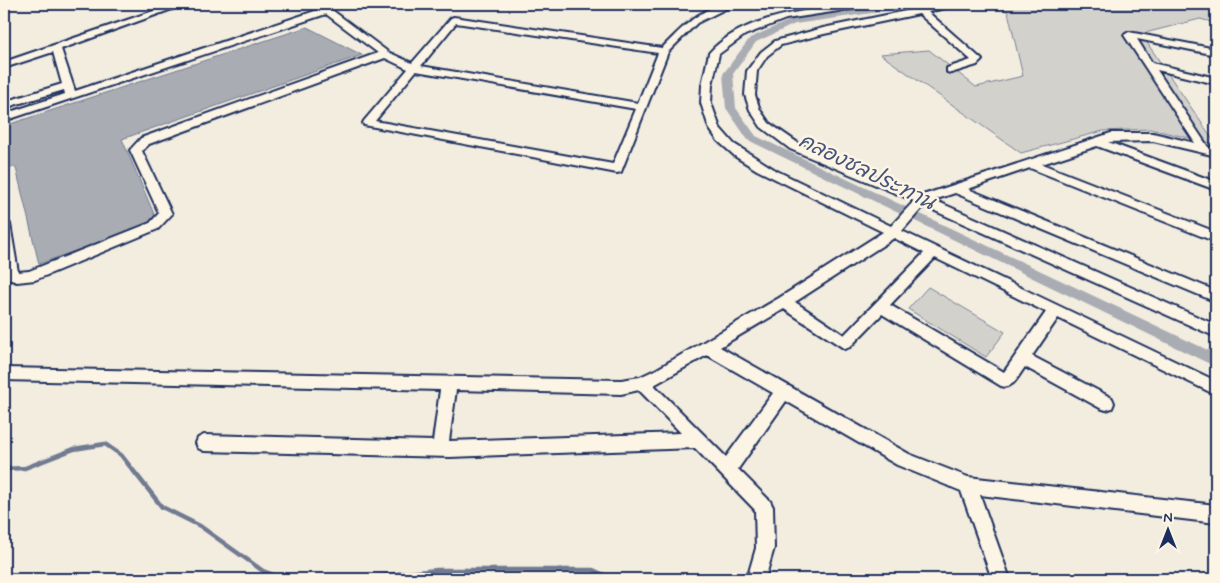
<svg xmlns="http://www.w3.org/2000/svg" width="1220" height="583" font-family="Mynerve,'Playpen Sans Thai',sans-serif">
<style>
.green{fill:#d3d1cc;stroke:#778095}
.water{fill:#a9acb3;stroke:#707a91}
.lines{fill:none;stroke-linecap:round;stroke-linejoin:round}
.stream{stroke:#707a91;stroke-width:4.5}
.canal{fill:#a9acb3;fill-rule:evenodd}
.minor-casing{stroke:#1b2f5e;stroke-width:4}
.minor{fill:#fcf5e5;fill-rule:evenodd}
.labels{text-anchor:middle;stroke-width:5;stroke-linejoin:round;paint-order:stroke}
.water-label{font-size:21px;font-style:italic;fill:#465478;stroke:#fcf5e5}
</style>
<rect width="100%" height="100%" fill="#f3ede0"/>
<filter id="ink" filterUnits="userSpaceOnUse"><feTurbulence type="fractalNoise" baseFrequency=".02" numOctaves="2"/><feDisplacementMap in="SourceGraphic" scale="10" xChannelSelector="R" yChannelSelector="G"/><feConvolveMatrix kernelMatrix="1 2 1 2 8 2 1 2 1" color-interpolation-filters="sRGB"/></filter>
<g filter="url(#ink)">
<path class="green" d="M995 4H1216V23L1200 19 1141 34 1216 144 1150 129 1103 131 1021 153 880 54 929 50 976 87 1023 76 1008 12Z
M928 287 1005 332 986 357 908 309Z"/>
<path class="water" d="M307 27 362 55 122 139 157 221 39 264 16 168 4 165V126Z"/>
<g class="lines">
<path class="stream" d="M4 469 25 468 74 449 105 444 121 455 162 507 200 526 263 571 285 579
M350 579 437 570H593L613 579"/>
<path class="canal" d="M898 4H918L914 7 795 24 756 42 733 74 736 108 756 136 1216 354V367L748 140 726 108 723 74 750 38 790 20Z"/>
<defs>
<path id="minor" d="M174 4H186L61 49 75 91 321 9 315 4H324L388 52 412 63 451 18 454 17 662 48C682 28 705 2 735 4L697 23 668 52 621 172 617 173 364 125 363 123 364 121 408 69 385 58 149 144 142 151 172 214 158 229 35 280 17 282 6 278 4 270V220L8 221 10 224 18 272 29 271 150 223 159 213 130 150 141 138 378 53 326 14 4 121V114L65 94 64 90 4 108V102L62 84 53 52 4 68V62ZM456 23 658 53 638 103 421 66ZM416 71 636 109 613 164 375 121Z
M850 4H869L865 7 786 19 745 35 719 54 712 85 711 103 720 128 734 144 777 171 891 226 914 201 790 149 761 127 750 110 745 95 747 71 761 52 775 41 823 28 940 4H954L953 6 928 12 980 58 982 60 977 65 951 73 947 72V68L971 60 919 14 824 34 781 45 767 56 757 71 755 95 760 110 769 123 798 143 923 195 1111 133H1153L1195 143 1124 35 1129 32 1216 49V55L1137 39 1152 63 1216 78V84L1157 70 1208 147 1216 148V156L1153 141 1108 142 1216 182V190L1097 146 1042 164 1216 232V242L1030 168 968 189 1216 291V302L955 193 934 200 1216 325V337L924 206 902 231 1216 381V395L1058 318 1032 356 1112 398 1114 403 1112 408 1106 410 1100 408 1025 367C1018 376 1013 390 1001 386L882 314 850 347 845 349 784 309 720 347 909 454 968 477 1216 505V523L980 495 1010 579H992L961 491 897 465 786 401 738 469 770 501 773 507 774 548 765 579H747L756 548 755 510 695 448 450 457 204 451 198 448 196 443 198 438 204 435 433 441 440 390 4 380V368L621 380 640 377 657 369 779 298 883 232 757 170 736 157 718 141 709 128 701 103 702 85 709 53C742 16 804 11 850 4ZM894 238 924 253 844 335 795 302ZM935 258 1046 312 1004 372 890 305ZM707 355 773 393 726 457 654 385ZM456 390 621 394 639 390 681 433 449 441Z"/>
</defs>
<use href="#minor" class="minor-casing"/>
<use href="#minor" class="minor"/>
</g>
</g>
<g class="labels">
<g class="water-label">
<text transform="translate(867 171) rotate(26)" y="7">คลองชลประทาน</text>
</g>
</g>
<rect width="1220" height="583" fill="none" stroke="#fcf5e5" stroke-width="20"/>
<rect x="10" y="10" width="1200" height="563" fill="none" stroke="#1b2f5e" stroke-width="2" filter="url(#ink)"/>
<g transform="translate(1168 530)" stroke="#fcf5e5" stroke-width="4" paint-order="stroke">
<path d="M0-4L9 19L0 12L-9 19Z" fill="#1b2f5e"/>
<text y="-8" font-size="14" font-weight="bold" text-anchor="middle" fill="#1b2f5e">N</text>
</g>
</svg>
